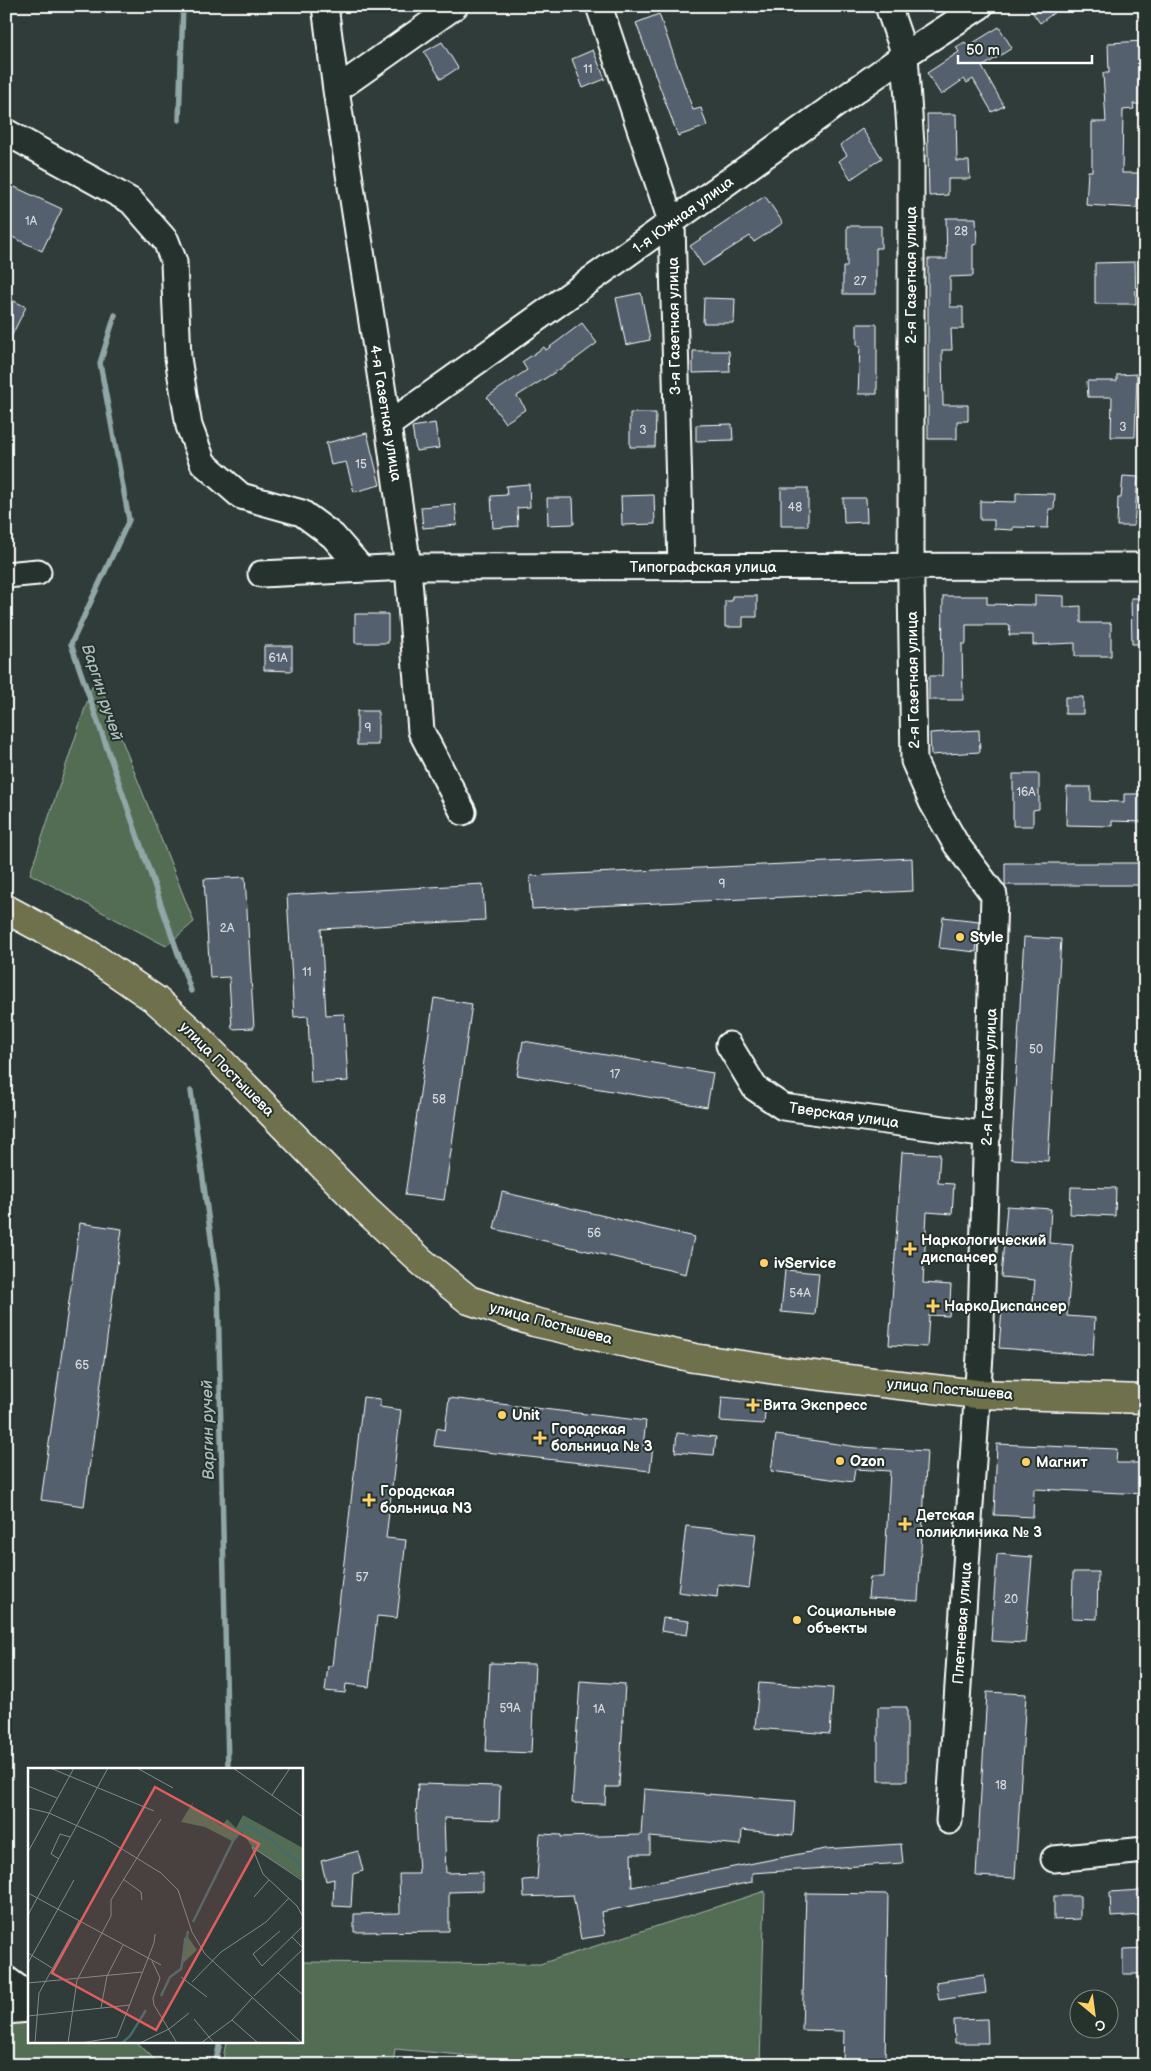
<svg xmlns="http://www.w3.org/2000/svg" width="1151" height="2071" font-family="'Balsamiq Sans',sans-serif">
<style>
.green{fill:#526d54;stroke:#a8b6aa}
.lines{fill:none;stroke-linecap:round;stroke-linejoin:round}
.stream{stroke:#91a6a7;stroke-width:5.5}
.building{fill:#55606e;stroke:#fff}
.minor-casing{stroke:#fff;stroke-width:29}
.major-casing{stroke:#fff;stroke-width:31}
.minor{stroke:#26332d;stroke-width:25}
.major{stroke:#6e714b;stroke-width:28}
.poi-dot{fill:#ffd166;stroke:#26332d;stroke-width:2}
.labels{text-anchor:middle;stroke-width:4;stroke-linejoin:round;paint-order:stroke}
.number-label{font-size:12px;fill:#d4d7db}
.street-label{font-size:15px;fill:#fff;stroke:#26332d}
.poi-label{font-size:15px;font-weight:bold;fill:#fff;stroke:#26332d;text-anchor:start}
.water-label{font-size:16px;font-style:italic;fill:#acbcbd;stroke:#26332d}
.inset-river{fill:none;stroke:#476a6c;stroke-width:2.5}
.inset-road{fill:none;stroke:#828a89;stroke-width:1}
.view{fill:#e05e5e;fill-opacity:0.15;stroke:#e05e5e;stroke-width:2.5}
.inset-edge{fill:none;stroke:#fff;stroke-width:2.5}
</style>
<rect width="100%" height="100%" fill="#2f3c3a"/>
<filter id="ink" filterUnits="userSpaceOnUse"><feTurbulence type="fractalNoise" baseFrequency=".02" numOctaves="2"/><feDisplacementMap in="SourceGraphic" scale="10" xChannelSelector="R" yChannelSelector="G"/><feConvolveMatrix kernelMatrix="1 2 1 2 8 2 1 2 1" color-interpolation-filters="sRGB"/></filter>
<g filter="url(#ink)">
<path class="green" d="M96 675 194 922 166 946 30 874Z
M765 1891 760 2065H570L395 2049 393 2065H222L226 2042H301V1962L540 1964Z
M29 2011V2042H137L157 2062 163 2065H6V2013Z"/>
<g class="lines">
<path class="stream" d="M179 120 183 6
M115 315 100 363 129 520 71 644 191 991
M191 1091 218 1289 228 1770
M215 2065 220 2042"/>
</g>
<path class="building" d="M1028 6H1063L1040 23Z
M659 14 693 110 701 108 707 126 678 136 636 23Z
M999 27 1012 48 982 67 1004 106 992 112 973 79 967 83 964 79 941 95 927 73 959 52 956 47 965 42 968 46Z
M1143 41 1144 63H1139L1141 104H1133L1134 109 1123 110 1122 173H1139L1137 208 1086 205 1088 171H1092V122H1106L1103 73H1109L1108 43Z
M442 42 458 68 441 79 424 52Z
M593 50 605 79 583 88 572 59Z
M927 114H956L957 161H969L970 179H948V195L929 196Z
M862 129 882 158 851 179 839 161 847 155 840 145Z
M6 183 62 209 42 251 6 234Z
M765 196 783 223 754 242 750 236 703 266 690 246Z
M946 218H976L977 244 973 245V276L950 277V307H963V329H951L952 350H942L943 405H968V421H957V439H928V259H947Z
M847 226H881V248H876V294H843V267H847Z
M1135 262 1136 304H1095V263Z
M641 293 650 340 626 345 616 298Z
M6 297 26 307 6 347Z
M704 298 735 299 734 323H703Z
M582 323 597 343 573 361 517 396 526 409 505 423 487 397 527 370 522 362 544 347 546 350Z
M857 324H877V394H858L860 346H857Z
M693 351H729L730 372 693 373Z
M1137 374 1135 437H1111L1112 397H1088L1087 381H1117V375Z
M630 413H656L655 447H630Z
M435 423 439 448 416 451 412 427Z
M732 424 733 440 696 441V425Z
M367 433 380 485 354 492 346 462 331 465 326 443Z
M1123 476 1138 477 1134 526H1117L1118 498H1121Z
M529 484 530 507 517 508 518 526 493 528 491 496 507 495 506 486Z
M781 488H808V526H781Z
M1016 493 1055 494 1054 509H1049L1048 528 1013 527V530L994 529V520H980V501L1016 502Z
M654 495 655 524 622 525 621 496Z
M547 498H573L574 524 548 525Z
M843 498H866L867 522 844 523Z
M455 504 457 525 423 528 421 507Z
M1035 595 1064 596V607L1081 606V623H1111V656H1075V643L1033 645V635H1009L1010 625H966V644H962L963 700H929V676H942L943 596H987V604L1035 605Z
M732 596H757V617H743V627H725V601H732Z
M1131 598H1145V644H1132Z
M355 614H388V643H355Z
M264 646H292V671L264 670Z
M1065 697H1083V714H1065Z
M357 711H378V745H357Z
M979 730 980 752 931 755 930 733Z
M1013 774H1039V809L1033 810V826H1013Z
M1067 787H1091V801L1124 802V794H1145V822L1112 821V826L1066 825Z
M912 858 913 891 532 909 530 876Z
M1005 863H1145V885H1005Z
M245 877 254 1028 232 1029 229 977 210 978 204 879Z
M483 884 485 920 321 929 326 1015 344 1014 348 1081 311 1083 308 1016 294 1017 287 895Z
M943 917 979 921 976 952 939 948Z
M1024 937 1061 939 1048 1161 1011 1159Z
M434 998 472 1004 444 1200 405 1195Z
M523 1041 713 1073 707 1107 517 1075Z
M902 1152 940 1154 938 1183 954 1184 952 1214 927 1212 923 1283 951 1285 949 1316 929 1315 927 1347 889 1345Z
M1071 1187 1116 1188 1115 1216 1070 1214Z
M502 1192 694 1237 686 1274 494 1229Z
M1007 1206 1051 1209 1049 1243 1073 1245 1067 1316 1095 1318 1093 1355 999 1348 1002 1309 1032 1311 1035 1280 1001 1277Z
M80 1223 122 1229 84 1506 41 1500Z
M785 1270 819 1273 815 1315 781 1312Z
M363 1397 380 1399V1407L401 1410 386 1538 406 1540 397 1618 377 1616 369 1687 346 1684 345 1693 325 1691 328 1666H332Z
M722 1397 766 1401 764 1424 720 1421Z
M449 1398 646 1421 643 1446 653 1447 650 1471 434 1446 437 1428 445 1430Z
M677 1433 716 1437 714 1455 675 1452Z
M776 1435 858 1447 927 1451 918 1601 868 1598 870 1577H884L890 1471 855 1469 853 1482 771 1471Z
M997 1444 1117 1449 1116 1463H1145V1494L1034 1489 1033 1517 994 1515Z
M686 1526 756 1534 749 1588 718 1584 717 1597 678 1592Z
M997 1554 1032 1557 1025 1643 991 1641Z
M1073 1572H1098L1097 1619 1072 1618Z
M663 1618 689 1621 687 1635 661 1631Z
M490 1663 535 1664 531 1753 486 1751Z
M580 1681 625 1684 619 1787H606L605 1804 572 1803Z
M759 1683 833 1688 830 1734 755 1728Z
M987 1692 1026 1694 1015 1878 976 1876Z
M878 1707H907V1781H878Z
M418 1784 500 1786 499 1820 444 1818 446 1873 483 1872V1891L449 1892V1931L354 1932V1914L400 1913 399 1874H419L416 1817Z
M644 1789 795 1801 793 1835 742 1830 741 1845 650 1837V1854H631L632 1887 825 1849 901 1844 903 1863 752 1873V1882L601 1912 605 1935 581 1939 573 1895 524 1897 523 1880 537 1879 540 1834 561 1835V1837L641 1835Z
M358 1851 363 1871 353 1874 351 1907 333 1906 334 1879 326 1881 321 1861Z
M1140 1890 1142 1915 1111 1917 1110 1892Z
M806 1893 888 1894 885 2065 843 2063 844 2031 802 2030Z
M1054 1896H1080V1919L1054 1920Z
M1145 1948V1974H1123V1949Z
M984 1975 986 1993 939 2000 936 1982Z
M987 2019 988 2043H955L954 2020Z"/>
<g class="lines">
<defs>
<path id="minor" d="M325 6 336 90 388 425 408 567 421 731 463 812
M599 6 672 224 681 567
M888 6 905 55 911 145V586L914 761 932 802 956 844 994 895 980 1355 949 1821
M336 90 455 6
M6 132 131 201 166 241 174 262 178 358 189 426 203 463 241 496 302 513 333 536 361 568
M388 425 905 55 980 6
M261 574 408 567 1145 566
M6 575 38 572
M729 1045 755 1088 783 1107 988 1135
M1054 1859 1145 1850
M6 1979 29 1996
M6 2011 29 2009"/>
<path id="major" d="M6 909 89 954 156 1000 193 1033 365 1209 422 1262 469 1300 534 1322 622 1342 694 1358 796 1373 977 1394 1145 1399"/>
</defs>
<use href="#minor" class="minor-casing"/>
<use href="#major" class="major-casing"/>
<use href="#minor" class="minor"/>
<use href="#major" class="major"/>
</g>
</g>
<g class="poi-dot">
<circle cx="960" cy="937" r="5"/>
<path d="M907.5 1241.5h5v5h5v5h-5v5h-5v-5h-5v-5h5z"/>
<circle cx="764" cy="1263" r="5"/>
<path d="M930.5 1298.5h5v5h5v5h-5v5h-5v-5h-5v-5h5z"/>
<path d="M750.5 1397.5h5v5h5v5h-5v5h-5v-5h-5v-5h5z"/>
<circle cx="502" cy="1415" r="5"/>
<path d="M537.5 1430.5h5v5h5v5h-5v5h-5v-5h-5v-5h5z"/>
<circle cx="840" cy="1461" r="5"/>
<circle cx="1026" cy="1462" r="5"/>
<path d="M366.5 1492.5h5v5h5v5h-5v5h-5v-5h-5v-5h5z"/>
<path d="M902.5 1516.5h5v5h5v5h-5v5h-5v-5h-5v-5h5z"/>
<circle cx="797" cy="1620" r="5"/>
</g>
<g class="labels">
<g class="number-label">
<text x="588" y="73">11</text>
<text x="31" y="225">1А</text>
<text x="961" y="235">28</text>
<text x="860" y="285">27</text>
<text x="1123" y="431">3</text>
<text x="643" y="434">3</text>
<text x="361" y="468">15</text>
<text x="795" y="511">48</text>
<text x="278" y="662">61А</text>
<text x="368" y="732">9</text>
<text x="1026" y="796">16А</text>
<text x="722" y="888">9</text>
<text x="227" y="932">2А</text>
<text x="307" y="976">11</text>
<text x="1036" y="1053">50</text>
<text x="615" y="1078">17</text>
<text x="439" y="1103">58</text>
<text x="594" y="1237">56</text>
<text x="800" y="1297">54А</text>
<text x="82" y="1369">65</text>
<text x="362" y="1581">57</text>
<text x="1011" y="1603">20</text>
<text x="510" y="1712">59А</text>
<text x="599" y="1713">1А</text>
<text x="1001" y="1789">18</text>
</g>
<g class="street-label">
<text transform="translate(683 215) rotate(-36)" y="5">1-я Южная улица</text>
<text transform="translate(911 275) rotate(-90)" y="5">2-я Газетная улица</text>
<text transform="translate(674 326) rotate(-91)" y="5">3-я Газетная улица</text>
<text transform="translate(386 413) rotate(81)" y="5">4-я Газетная улица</text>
<text x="703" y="572">Типографская улица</text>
<text transform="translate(913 680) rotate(-91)" y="5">2-я Газетная улица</text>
<text transform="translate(227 1069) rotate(45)" y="5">улица Постышева</text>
<text transform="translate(989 1077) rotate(-88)" y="5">2-я Газетная улица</text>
<text transform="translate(844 1115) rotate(8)" y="5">Тверская улица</text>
<text transform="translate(551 1323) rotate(15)" y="5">улица Постышева</text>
<text transform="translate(950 1389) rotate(5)" y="5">улица Постышева</text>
<text transform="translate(962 1623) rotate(-86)" y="5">Плетневая улица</text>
</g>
<g class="poi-label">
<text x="970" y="942">Style</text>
<text x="921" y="1245">Наркологический<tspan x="921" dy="17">диспансер</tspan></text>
<text x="774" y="1268">ivService</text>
<text x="944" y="1311">НаркоДиспансер</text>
<text x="763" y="1410">Вита Экспресс</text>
<text x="512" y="1420">Unit</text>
<text x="551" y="1434">Городская<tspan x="551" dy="17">больница № 3</tspan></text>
<text x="850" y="1466">Ozon</text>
<text x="1036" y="1467">Магнит</text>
<text x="380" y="1496">Городская<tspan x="380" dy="17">больница N3</tspan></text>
<text x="916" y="1520">Детская<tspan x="916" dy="17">поликлиника № 3</tspan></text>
<text x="807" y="1616">Социальные<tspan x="807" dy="17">объекты</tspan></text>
</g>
<g class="water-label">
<text transform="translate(103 692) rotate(72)" y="6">Варгин ручей</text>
<text transform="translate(207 1430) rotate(-91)" y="6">Варгин ручей</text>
</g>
</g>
<g transform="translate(28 1768)">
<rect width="275" height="275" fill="#2f3c3a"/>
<path d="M165 34 164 38 194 58 199 51 208 60 215 47 275 80V112L225 80 213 63 204 73 177 59 153 54ZM160 169 169 182 153 197 156 170Z" fill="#526d54"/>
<path class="inset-river" d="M165 154 205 73 218 57 241 70 275 99M133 228 142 209 153 201 160 163M94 275 102 268 118 242"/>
<path class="inset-road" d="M22 0 126 43M109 0 145 20M205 0 275 49M0 18 29 30M244 27 262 0M0 40 21 45 76 70 133 105 150 122 164 164 177 186 274 275M224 79 235 106 269 138 275 149M224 79 275 113M0 84 46 0M31 91 23 86 32 66 42 69M95 111 113 124 114 132M0 125 133 197M226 129 241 112M0 147 80 0M252 163 225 186 234 198 275 158M264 169 275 180M0 185 24 200M124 193 132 210 125 230 126 237 149 275M0 195 46 112M250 205 275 227M153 209 179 229M164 214 193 184 238 154 261 130M0 215 114 204M226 228 275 181M73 240 79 208 95 177M0 248 102 237M166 251 186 275M204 252 230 275M7 275 11 225 51 153M40 275 49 212 83 148V132L133 51M53 275 89 269 126 175 127 166M112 275 141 261 161 245M173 275 204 252 225 229"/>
<path class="view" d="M127 19 231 76 128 262 24 205Z"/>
<rect width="275" height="275" class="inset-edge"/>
</g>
<rect width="1151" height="2071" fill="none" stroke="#26332d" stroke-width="25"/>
<rect x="12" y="12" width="1126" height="2046" fill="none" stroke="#fff" stroke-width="2" filter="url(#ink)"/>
<g transform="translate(1094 2014) rotate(151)"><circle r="24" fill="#26332d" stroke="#7d8581"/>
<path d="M0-4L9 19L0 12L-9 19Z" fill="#ffd166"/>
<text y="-8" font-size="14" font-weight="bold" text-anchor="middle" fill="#ffffff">С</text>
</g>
<path d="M958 55v8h134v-8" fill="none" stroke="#ffffff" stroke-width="2.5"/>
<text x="966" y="55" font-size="15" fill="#ffffff" stroke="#26332d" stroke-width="4" paint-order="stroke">50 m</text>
</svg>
